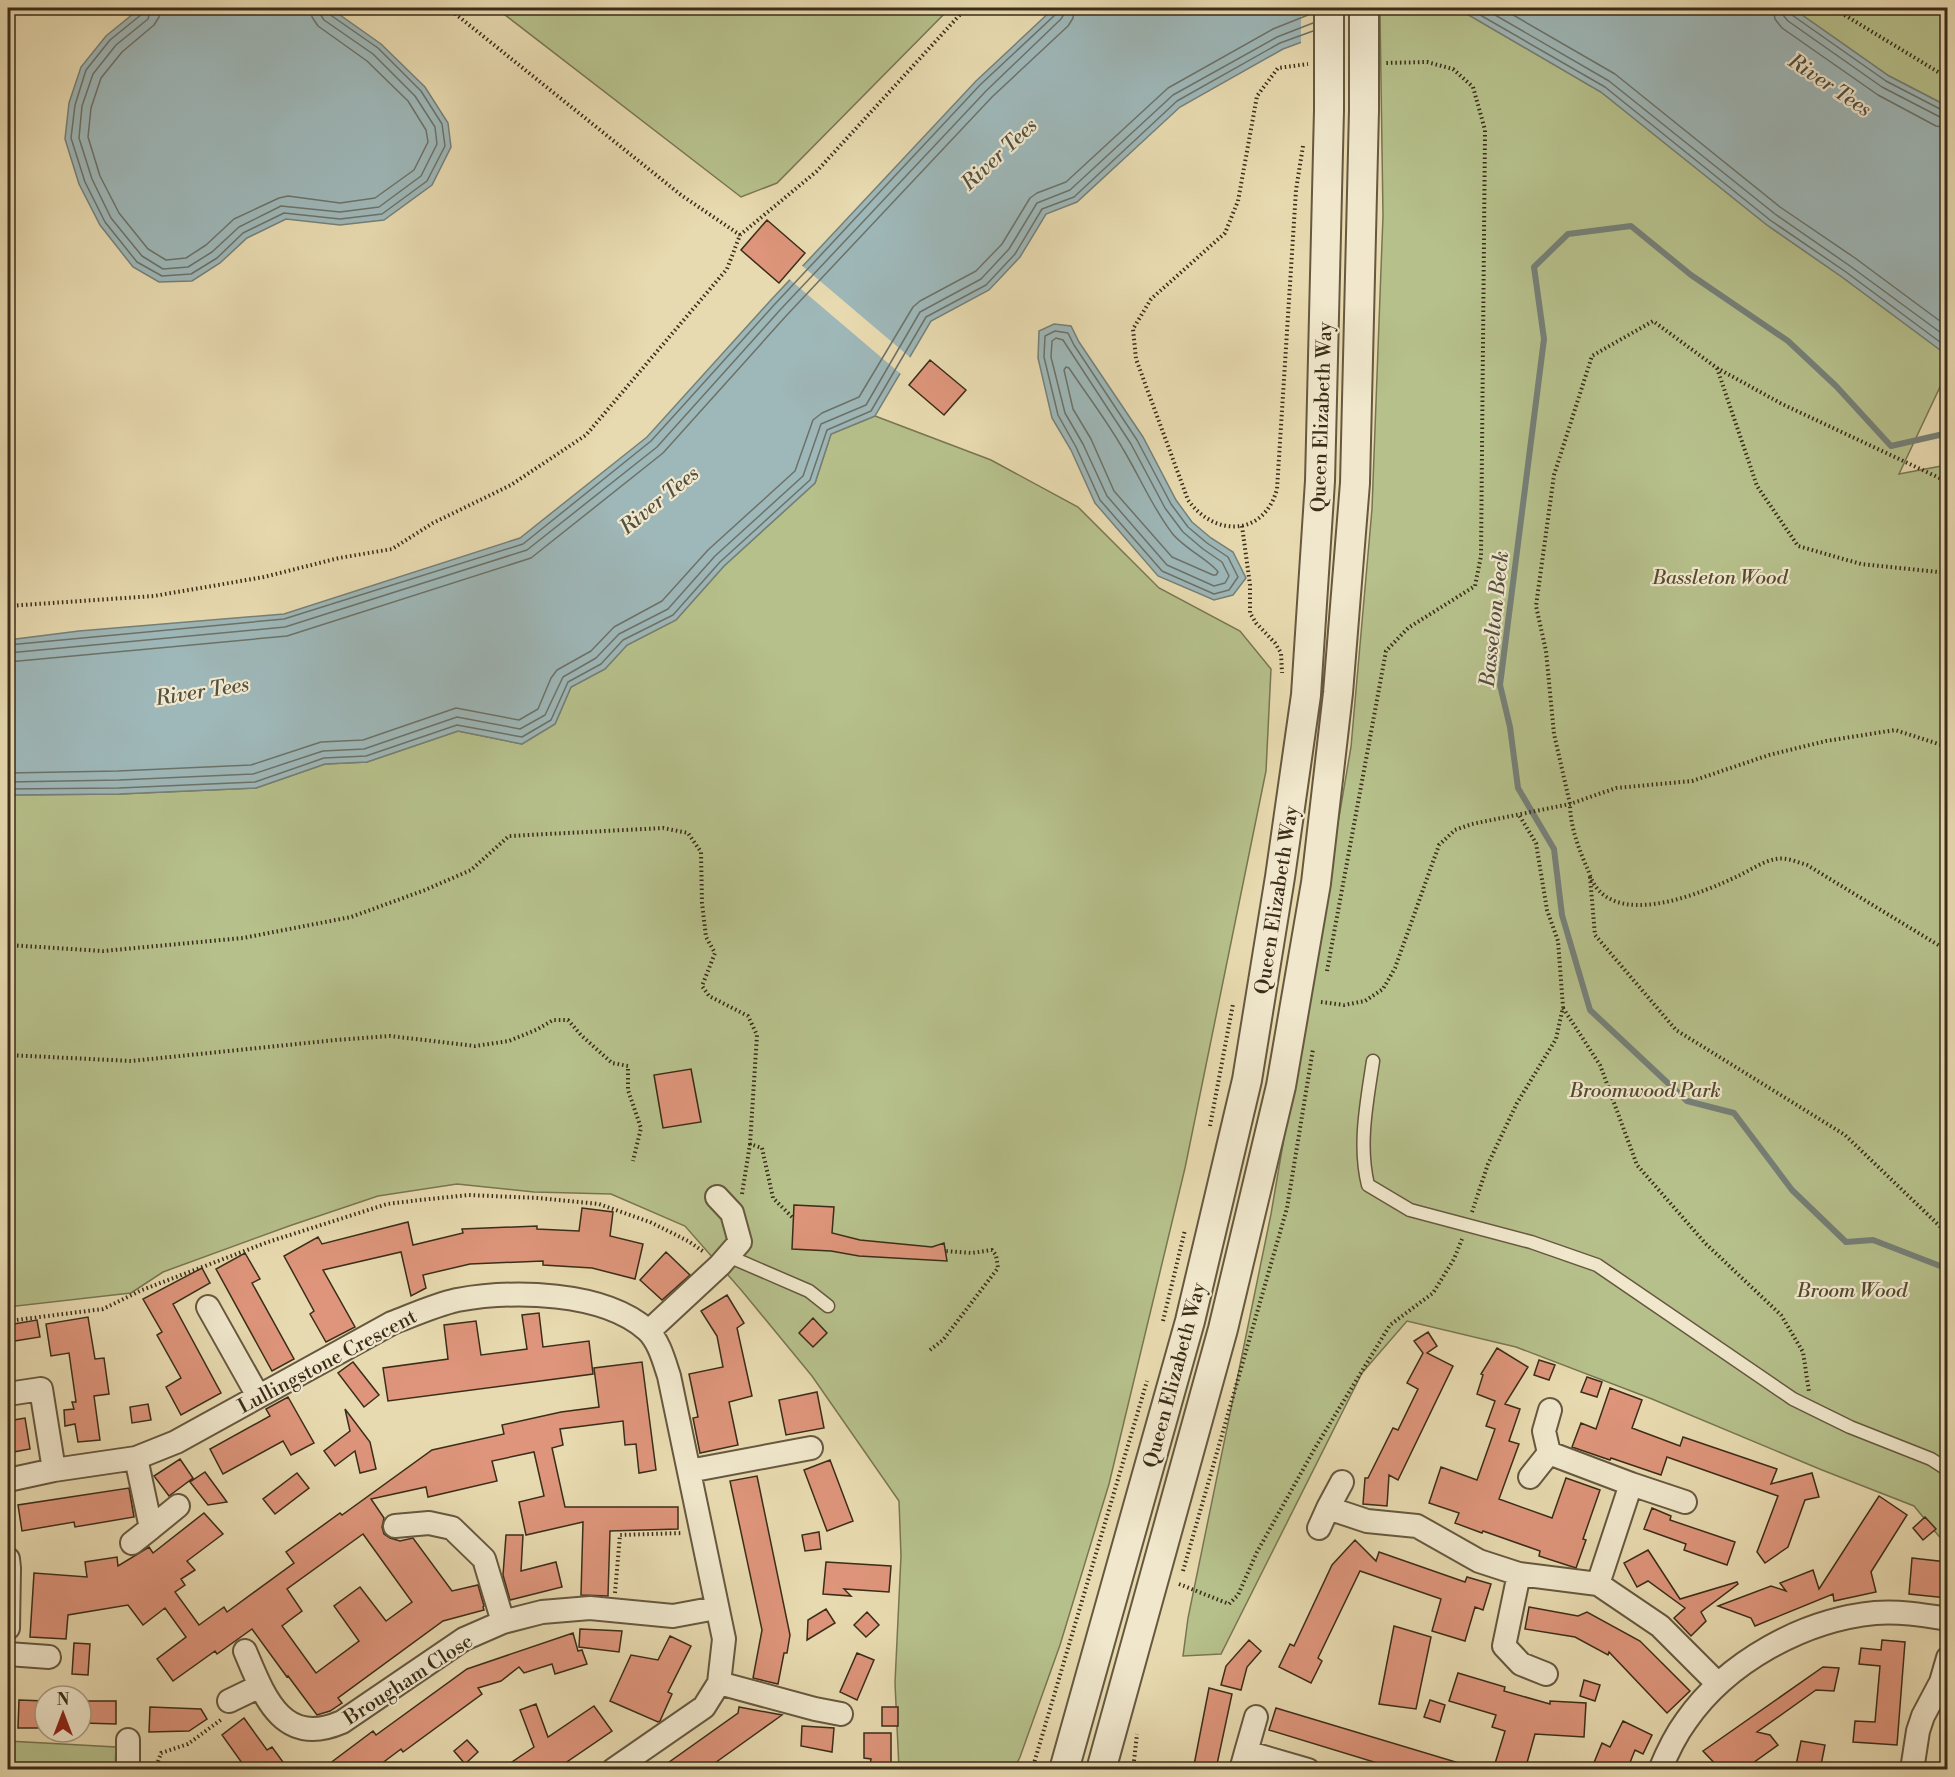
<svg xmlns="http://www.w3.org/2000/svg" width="1955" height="1777" font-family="'Libre Bodoni',serif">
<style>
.green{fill:#b6c08b;stroke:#787652;stroke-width:1.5}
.water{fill:#9eb7b8;stroke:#768078;stroke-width:1.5}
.pier{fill:#e8dab0}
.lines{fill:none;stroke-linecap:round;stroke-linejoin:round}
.shore{stroke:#6c7268;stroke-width:1.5}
.stream{stroke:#768078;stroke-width:6}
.building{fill:#de957b;stroke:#3b2d19;stroke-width:1.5;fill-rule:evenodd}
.service-casing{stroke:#66583f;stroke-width:15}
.minor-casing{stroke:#66583f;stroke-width:26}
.tertiary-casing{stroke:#66583f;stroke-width:32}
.path{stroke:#3b2d19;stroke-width:4;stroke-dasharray:1.5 3;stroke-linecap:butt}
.service{stroke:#f0e7cc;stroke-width:12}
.minor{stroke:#f0e7cc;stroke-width:22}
.tertiary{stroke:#f0e7cc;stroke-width:28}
.tertiary-bridge-casing{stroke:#66583f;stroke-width:32;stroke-linecap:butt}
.tertiary-bridge{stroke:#f0e7cc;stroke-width:28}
.labels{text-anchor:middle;stroke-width:4.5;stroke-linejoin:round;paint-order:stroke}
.street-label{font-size:20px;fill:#3b2d19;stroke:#f0e7cc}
.park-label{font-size:20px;font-style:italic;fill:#544a30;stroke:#f0e7cc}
.water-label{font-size:21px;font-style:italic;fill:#545041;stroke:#f0e7cc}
</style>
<rect width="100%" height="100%" fill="#e8dab0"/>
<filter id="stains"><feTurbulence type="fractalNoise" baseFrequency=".00333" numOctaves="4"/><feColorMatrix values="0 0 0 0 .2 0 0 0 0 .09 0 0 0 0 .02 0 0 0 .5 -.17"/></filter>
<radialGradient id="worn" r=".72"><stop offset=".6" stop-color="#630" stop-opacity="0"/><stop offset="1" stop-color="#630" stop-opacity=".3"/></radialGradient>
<path class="green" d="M496 8H950L777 183 741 197Z
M1792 8H1947V106L1889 76Z
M1462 11 1601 92 1767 225 1842 277 1947 355V372L1899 474 1947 465V1546L1914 1506 1822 1470 1652 1399 1516 1347 1407 1321 1362 1373 1221 1654 1183 1656 1188 1618 1271 1214 1351 747 1372 509 1383 216 1380 13Z
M875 416 991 460 1078 507 1159 588 1240 631 1271 669 1266 771 1185 1168 1109 1484 1060 1645 1020 1757 1014 1769H899L895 1683 901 1556 899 1501 812 1376 742 1291 685 1226 611 1194 534 1192 457 1184 378 1196 289 1226 163 1272 131 1293 8 1307V795L119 794 256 788 325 764 367 762 458 731 522 744 555 724 571 687 605 669 627 645 676 620 724 566 815 483 831 434Z
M8 1741 116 1747 115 1769H8Z"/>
<path class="water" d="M144 8H330L381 44 425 87 448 123 451 147 432 185 384 220 340 225 286 219 247 238 220 263 192 281 159 282 133 267 100 225 79 184 65 139 69 103 81 67 106 36 138 10Z
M1054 8H1792L1889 76 1947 106V355L1842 277 1767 225 1601 92 1462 11 1380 13 1283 49 1180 107 1077 202 1046 214 1020 257 989 290 931 321 875 416 831 434 815 483 724 566 676 620 627 645 605 669 571 687 555 724 522 744 458 731 367 762 325 764 256 788 119 794 8 795V640L79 631 284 614 520 538 647 437 770 301 976 81Z
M1054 324 1071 326 1079 342 1143 437 1176 500 1192 522 1211 538 1233 552 1246 578 1233 595 1214 600 1158 576 1095 503 1071 450 1052 418 1038 358 1039 331Z"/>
<path class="pier" d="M1301 8H1380V16L1301 45Z
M800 264 912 359 902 375 788 278Z"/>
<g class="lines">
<path class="shore" d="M144 8 142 14 110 40 86 70 75 105 71 138 85 182 105 222 137 262 162 276 191 274 217 258 243 233 284 213 340 219 382 214 427 181 445 146 442 124 421 91 378 48 329 14 327 8
M151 8 148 19 116 45 93 74 82 106 79 138 92 179 111 218 142 256 163 269 188 267 212 252 239 227 281 206 340 212 379 207 421 176 437 144 435 127 415 96 373 54 324 20 320 14V8
M160 8 159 17 154 25 122 52 101 78 91 108 88 137 100 176 119 213 148 249 166 260 186 258 206 245 234 219 279 198 288 196 340 203 375 198 414 170 428 142 426 130 408 101 367 61 318 26 312 17 311 8
M1468 8 1605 87 1770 220 1846 272 1948 348
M1483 8 1609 81 1775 214 1850 266 1948 338
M1501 8 1615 74 1780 207 1855 258 1948 327
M1773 8 1775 19 1782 28 1878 95 1936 126 1948 128
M1782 8 1783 15 1788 21 1882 87 1940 117 1948 119
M1790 8 1792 15 1886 81 1942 110 1948 111
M1055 331 1068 333 1074 345 1137 440 1171 504 1188 527 1207 543 1228 557 1238 577 1229 590 1214 594 1162 571 1100 500 1076 447 1058 415 1044 357 1045 336Z
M1056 338 1063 340 1131 444 1165 508 1183 532 1203 549 1222 562 1229 576 1225 583 1214 586 1167 565 1107 496 1083 444 1065 413 1051 357 1052 341Z
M1066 367 1069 368C1087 395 1107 421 1123 449 1140 477 1152 507 1172 533 1182 547 1212 562 1218 572L1216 575H1213L1172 557 1114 491 1091 439 1073 409 1064 370Z
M8 645 284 619 523 544 651 441 774 305 980 85 1056 14 1058 8
M8 653 285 627 527 550 657 447 780 310 986 91 1061 19 1064 14 1065 8
M8 662 287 636 531 558 663 453 786 316 992 97 1068 26 1073 18 1074 8
M8 773 118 771 251 765 321 742 363 740 456 708 519 720 538 709 551 678 557 670 591 651 614 627 662 601 708 550 795 471 813 420 822 413 859 397 913 307 920 301 976 271 1002 244 1030 198 1037 193 1066 182 1168 88 1273 29 1313 13
M8 782 119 780 253 774 323 751 364 749 457 717 520 729 545 715 563 677 596 658 619 634 668 609 715 556 803 476 821 424 866 405 920 312 981 279 1009 249 1037 203 1070 190 1173 95 1277 37 1313 23
M8 789 119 788 255 782 324 758 366 756 457 725 522 737 551 720 568 682 601 664 623 640 673 615 720 562 810 480 827 430 871 411 926 317 986 285 1015 254 1042 209 1074 197 1177 101 1280 43 1313 31"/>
<path class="stream" d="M1948 433 1891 446 1836 386 1788 341 1691 275 1631 226 1568 234 1534 267 1544 339 1500 685 1510 727 1518 788 1554 849 1562 915 1590 1010 1687 1101 1734 1113 1792 1190 1846 1242 1873 1240 1948 1269"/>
</g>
<path class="building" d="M767 220 805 253 779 283 741 250Z
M930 360 966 390 944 415 909 385Z
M691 1069 701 1122 663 1128 654 1075Z
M794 1205 834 1207 832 1233 860 1240 932 1247 944 1243 947 1261 859 1256 831 1251 792 1249Z
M582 1208 613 1212 610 1236 643 1244 635 1279 592 1268 543 1265V1261L470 1264 423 1275 426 1288 411 1296 401 1252 323 1270 355 1327 326 1342 310 1314 314 1311 284 1256 318 1237 322 1244 408 1222 413 1245 463 1233 462 1229 537 1226V1229L579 1231Z
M666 1252 690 1275 662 1300 640 1280Z
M245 1253 260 1279 252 1283 294 1359 272 1371 216 1269Z
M202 1268 210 1283 173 1304 221 1393 181 1415 166 1387 181 1378 157 1335 162 1332 143 1299Z
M727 1295 744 1323 737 1328 752 1396 729 1402 738 1445 700 1453 693 1418 698 1417 689 1374 723 1367 717 1336 701 1311Z
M539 1313 543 1347 589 1341 593 1374 388 1401 383 1368 448 1359 444 1325 476 1321 481 1355 527 1349 522 1315Z
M88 1317 95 1359 104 1358 109 1394 94 1396 100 1440 78 1442 75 1424 65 1426 64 1410 74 1409 72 1402H76L69 1353 51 1356 46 1324Z
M813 1318 827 1333 813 1347 799 1333Z
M37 1320 40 1337 8 1342V1325Z
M1428 1332 1437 1346 1427 1353 1453 1366 1398 1480 1389 1475 1387 1506 1363 1504 1365 1478H1368L1393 1428 1398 1430 1418 1389 1407 1383 1423 1353 1414 1341Z
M1497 1348 1528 1367 1505 1404 1520 1409 1509 1441 1519 1444 1499 1499 1552 1518 1566 1478 1600 1490 1583 1539 1586 1540 1576 1568 1539 1556 1540 1551 1483 1531 1482 1533 1455 1523 1459 1513 1429 1503 1441 1467 1477 1480 1495 1429 1486 1426 1495 1401 1477 1394 1483 1375 1481 1374Z
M1539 1360 1555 1365 1549 1380 1534 1375Z
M353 1362 379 1395 364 1407 338 1373Z
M642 1362 656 1470 639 1473 636 1444 625 1445 623 1421 560 1429 563 1445 552 1448 565 1507H678V1529L610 1531 608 1596 581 1595 583 1522 526 1535 519 1502 544 1496 534 1452 492 1461 497 1481 428 1497 426 1487 371 1499 384 1518 382 1527 384 1534 390 1538 400 1541 413 1538 452 1591 478 1585 484 1606 483 1607 484 1610 443 1621 338 1698 342 1703 330 1711 317 1715 288 1676 287 1677 252 1629 217 1654 215 1651 173 1681 157 1659 186 1637 165 1608 143 1625 128 1605 68 1615 66 1639 30 1637 34 1573 87 1577 85 1562 117 1557 118 1566 149 1547 153 1553 204 1513 223 1534 187 1561 195 1570 181 1579 185 1585 175 1592 199 1625 224 1607 227 1612 294 1563 286 1552 340 1513 342 1515 432 1450 504 1434 502 1425 561 1412 599 1407 594 1368ZM363 1534 412 1602 386 1621 360 1587 334 1606 359 1641 316 1673 282 1626 302 1611 287 1589Z
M1587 1377 1602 1382 1597 1397 1581 1392Z
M1610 1388 1642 1400 1632 1428 1680 1446 1683 1437 1777 1469 1771 1484 1812 1473 1819 1497 1805 1500 1788 1547 1765 1563 1757 1552 1778 1496 1667 1457 1661 1475 1611 1458 1610 1460 1572 1447 1581 1423 1596 1429Z
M817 1392 824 1428 786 1435 779 1400Z
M288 1397 314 1443 291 1455 283 1441 223 1474 210 1449 270 1416 266 1409Z
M148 1404 151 1420 132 1423 130 1407Z
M345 1409 370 1442 376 1469 360 1473 355 1451 335 1466 324 1451 350 1431Z
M25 1418 30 1449 8 1453V1421Z
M180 1459 193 1478 169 1496 154 1476Z
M830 1460 853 1521 827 1531 804 1470Z
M205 1472 227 1502 208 1505 190 1482Z
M297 1473 309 1488 275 1514 263 1499Z
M757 1476 790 1635 787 1653H784L778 1684 753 1678 762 1630 730 1481Z
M129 1488 134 1517 75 1527 74 1522 22 1531 18 1505Z
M1879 1496 1907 1515 1871 1572 1876 1592 1834 1601 1833 1594 1755 1626 1751 1618 1718 1606 1771 1586 1786 1591 1780 1583 1813 1570 1819 1589Z
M1652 1508 1671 1516 1670 1520 1735 1542 1727 1565 1684 1550 1686 1544 1644 1529Z
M1925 1517 1936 1529 1923 1540 1913 1528Z
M819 1532 821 1549 805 1551 802 1535Z
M506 1535H523L521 1571 556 1562 562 1587 510 1600 503 1575Z
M1355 1540 1376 1561 1379 1552 1465 1582 1467 1577 1491 1584 1483 1610 1475 1607 1465 1641 1432 1631 1441 1599 1360 1571 1318 1658 1322 1661 1311 1683 1279 1667 1290 1644 1294 1646 1332 1565Z
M1648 1550 1680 1599 1737 1582 1738 1584 1701 1612 1706 1621 1691 1636 1674 1618 1685 1608 1648 1581 1637 1587 1624 1563Z
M1912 1558 1947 1562V1598L1909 1594Z
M826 1562 891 1566 889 1592 844 1589 851 1596 823 1594Z
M1529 1607 1578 1616 1587 1612 1640 1641 1690 1691 1667 1713 1609 1652 1608 1655 1575 1637 1525 1629Z
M826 1609 835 1623 807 1640 808 1620Z
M867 1612 879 1625 866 1637 854 1625Z
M1394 1626 1431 1637 1416 1709 1379 1704Z
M580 1629 622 1631 619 1652 579 1647Z
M573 1633 578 1651 582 1650 587 1664 555 1674 552 1664 524 1673 519 1667 501 1681 478 1688 482 1694 403 1752 401 1749 373 1770H321L373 1731 376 1735 467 1669Z
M670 1636 691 1646 668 1692 672 1694 660 1721 658 1722 610 1701 631 1655 658 1660Z
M1249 1640 1261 1651 1247 1667 1241 1690 1221 1685 1226 1666Z
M1882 1640 1905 1642 1897 1745 1853 1742 1855 1721 1875 1722 1880 1666 1859 1664 1861 1648 1881 1650Z
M74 1643 90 1644 88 1675 72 1674Z
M857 1653 874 1660 857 1700 840 1692Z
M1823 1667 1839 1668 1834 1691 1816 1690 1757 1732 1770 1735 1778 1745 1743 1770H1721L1703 1751Z
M1458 1673 1505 1687 1504 1691 1550 1704V1701L1586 1703 1584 1737 1535 1734 1525 1770H1493L1505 1731 1492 1727 1496 1715 1449 1701Z
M1584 1680 1600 1685 1595 1701 1580 1696Z
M1209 1688 1232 1694 1216 1769 1194 1765Z
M19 1700 45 1701V1728H18Z
M1430 1700 1445 1705 1440 1722 1424 1717Z
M84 1701H116V1724L83 1723Z
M536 1704 548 1737 594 1706 612 1731 555 1770H500L534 1747 520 1710Z
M150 1707 201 1709 207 1719 189 1731 149 1732Z
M739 1707 782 1715 705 1770H658L738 1713Z
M882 1707H898V1726H882Z
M1276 1708 1469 1766 1468 1770H1400L1269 1730Z
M244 1718 267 1750 272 1747 283 1762 273 1770H247L222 1735Z
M1623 1721 1652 1735 1643 1754 1635 1750 1627 1770H1591L1602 1743 1610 1747Z
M802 1726 834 1728 832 1752 801 1746Z
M864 1733H891V1770H869L871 1759 864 1758Z
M467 1740 478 1752 465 1764 454 1751Z
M1801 1741 1825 1745 1820 1770H1795Z"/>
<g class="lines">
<defs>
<path id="service" d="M1373 1061C1367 1101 1358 1145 1368 1185L1410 1210 1531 1242 1597 1265 1793 1399 1850 1427 1931 1459 1948 1470
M728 1256 809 1291 828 1306"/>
<path id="minor" d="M208 1307 258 1396
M649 1331 720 1265 740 1242 732 1213 717 1197
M8 1394 41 1389 54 1470
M1550 1410 1544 1431 1549 1453 1631 1484 1598 1584
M136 1458 151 1528 178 1506
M689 1471 811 1448
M1530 1477 1549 1453
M8 1480 54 1470 136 1458 176 1442 392 1323C413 1315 435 1305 457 1300 513 1290 603 1291 647 1330 659 1341 664 1361 669 1376L724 1639 719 1683 704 1707 613 1770
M1631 1484 1685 1502
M1328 1508 1342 1482
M395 1526 429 1523 452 1528 484 1559 503 1622
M1319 1528 1328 1508 1367 1521 1417 1526 1479 1561 1519 1574 1598 1584 1660 1626 1718 1684
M132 1543 151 1528
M8 1559 9 1568 8 1628
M1519 1574 1504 1646 1521 1664 1546 1674
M245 1651C264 1696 282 1748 342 1722L464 1639 503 1622 542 1612 590 1608 673 1616 716 1608
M8 1654 49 1657
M719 1683 815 1709 841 1714
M229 1701 260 1686
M128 1740V1770
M1246 1752 1256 1717
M1241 1770 1246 1752 1308 1770
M1660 1770C1667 1753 1675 1736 1686 1721 1727 1662 1803 1620 1875 1613 1899 1611 1923 1615 1948 1619
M1912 1770 1918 1731 1923 1716 1941 1682 1948 1658"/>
<path id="tertiary" d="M1064 1770 1190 1321 1247 1080 1280 877 1306 695 1320 481 1329 110
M1101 1770 1223 1329 1281 1086 1316 883 1338 693 1355 483 1364 110"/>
</defs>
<use href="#service" class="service-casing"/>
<use href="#minor" class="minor-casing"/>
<use href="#tertiary" class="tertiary-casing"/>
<path class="path" d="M448 8 681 195 740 235
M1833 8 1948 78
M1303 146 1296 190 1277 489C1264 537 1214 537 1188 500L1136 359 1133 329 1151 299 1225 233 1238 201 1257 96 1278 68 1308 64
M1717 368 1757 486 1798 546 1861 564 1948 573
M1948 482 1782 404 1717 368 1653 321 1592 356 1554 475 1536 606 1546 651 1554 734 1570 804C1570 826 1579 850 1588 870 1590 875 1592 882 1596 887 1625 926 1704 892 1738 876 1749 871 1763 861 1776 859 1786 857 1797 862 1807 865L1948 951
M1242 526 1250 585V613L1256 623 1275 643 1281 653 1282 673
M8 606 154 596 264 577 339 558 392 549 433 523 511 485 586 435 727 269 740 235 817 171 966 8
M1590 877 1595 935 1676 1030 1845 1135 1948 1234
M8 945 103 951 243 938 351 917 425 890 471 870 509 836 663 828 688 833 701 852 702 903 706 937 715 953 702 986 709 996 748 1016 757 1035 750 1144 762 1148 773 1198 793 1218
M1327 971 1386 651 1408 628 1475 586 1481 556 1485 130 1473 87 1453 69 1427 62 1384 63
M1321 1002 1344 1005 1365 1001 1383 989 1395 968 1439 845 1455 830 1472 824 1570 804 1616 788 1692 781 1769 755 1826 741 1895 730 1948 747
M1563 1008 1600 1065 1637 1165 1705 1243 1781 1315 1803 1352 1809 1392
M8 1055 131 1061 336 1040 390 1036 475 1046 509 1041 538 1029 553 1020H568L581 1035 612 1063 628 1066V1090L641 1128 633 1161
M1210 1126 1233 1004
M742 1194 750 1144
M1472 1212 1488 1164 1517 1103 1556 1039 1563 1007 1558 941 1547 910 1536 843 1519 815
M8 1321 103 1309 142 1290 268 1242 387 1204 420 1200 469 1195 538 1198 599 1204 650 1222 688 1241 704 1252
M1163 1321 1185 1230
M930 1350 943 1340 998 1268 996 1255 992 1250 972 1253 945 1251
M1183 1571 1287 1208 1313 1049
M1179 1584 1229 1604 1238 1595 1257 1552 1315 1448 1390 1325 1433 1293 1454 1259 1462 1239
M615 1593 620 1535 683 1533
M155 1770 161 1753 188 1744 222 1719
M1032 1770 1147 1381
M1133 1770 1137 1734"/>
<use href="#service" class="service"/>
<use href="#minor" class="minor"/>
<use href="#tertiary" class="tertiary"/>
<defs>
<path id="tertiary-bridge" d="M1329 110V8
M1364 110V8"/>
</defs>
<use href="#tertiary-bridge" class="tertiary-bridge-casing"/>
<use href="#tertiary-bridge" class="tertiary-bridge"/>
</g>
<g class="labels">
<g class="street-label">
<text transform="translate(1321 417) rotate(-88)" y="7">Queen Elizabeth Way</text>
<text transform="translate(1276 900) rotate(-81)" y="7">Queen Elizabeth Way</text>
<text transform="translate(327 1361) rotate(-28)" y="7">Lullingstone Crescent</text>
<text transform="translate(1174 1375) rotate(-75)" y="7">Queen Elizabeth Way</text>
<text transform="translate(408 1679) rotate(-33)" y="7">Brougham Close</text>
</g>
<g class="park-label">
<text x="1720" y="584">Bassleton Wood</text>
<text x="1645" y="1097">Broomwood Park</text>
<text x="1852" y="1297">Broom Wood</text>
</g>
<g class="water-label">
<text transform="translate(1830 85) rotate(34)" y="7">River Tees</text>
<text transform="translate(999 154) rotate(-43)" y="7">River Tees</text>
<text transform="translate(659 500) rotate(-39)" y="7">River Tees</text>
<text transform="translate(1494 619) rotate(-84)" y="7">Basselton Beck</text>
<text transform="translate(202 691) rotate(-9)" y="7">River Tees</text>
</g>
</g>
<rect width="1955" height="1777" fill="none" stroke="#e8dab0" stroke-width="30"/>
<rect x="9" y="9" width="1937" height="1759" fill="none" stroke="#3b2d19" stroke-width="3"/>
<rect x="15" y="15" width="1925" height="1747" fill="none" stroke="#3b2d19" stroke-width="1.5"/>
<g transform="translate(63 1714)"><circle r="28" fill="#f0e7cc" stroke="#a89d84" stroke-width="1.5"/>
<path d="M0-4.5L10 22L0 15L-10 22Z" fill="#8f2418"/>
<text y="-9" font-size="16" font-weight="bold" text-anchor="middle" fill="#3b2d19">N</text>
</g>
<rect width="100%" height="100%" filter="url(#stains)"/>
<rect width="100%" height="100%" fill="url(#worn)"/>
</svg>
